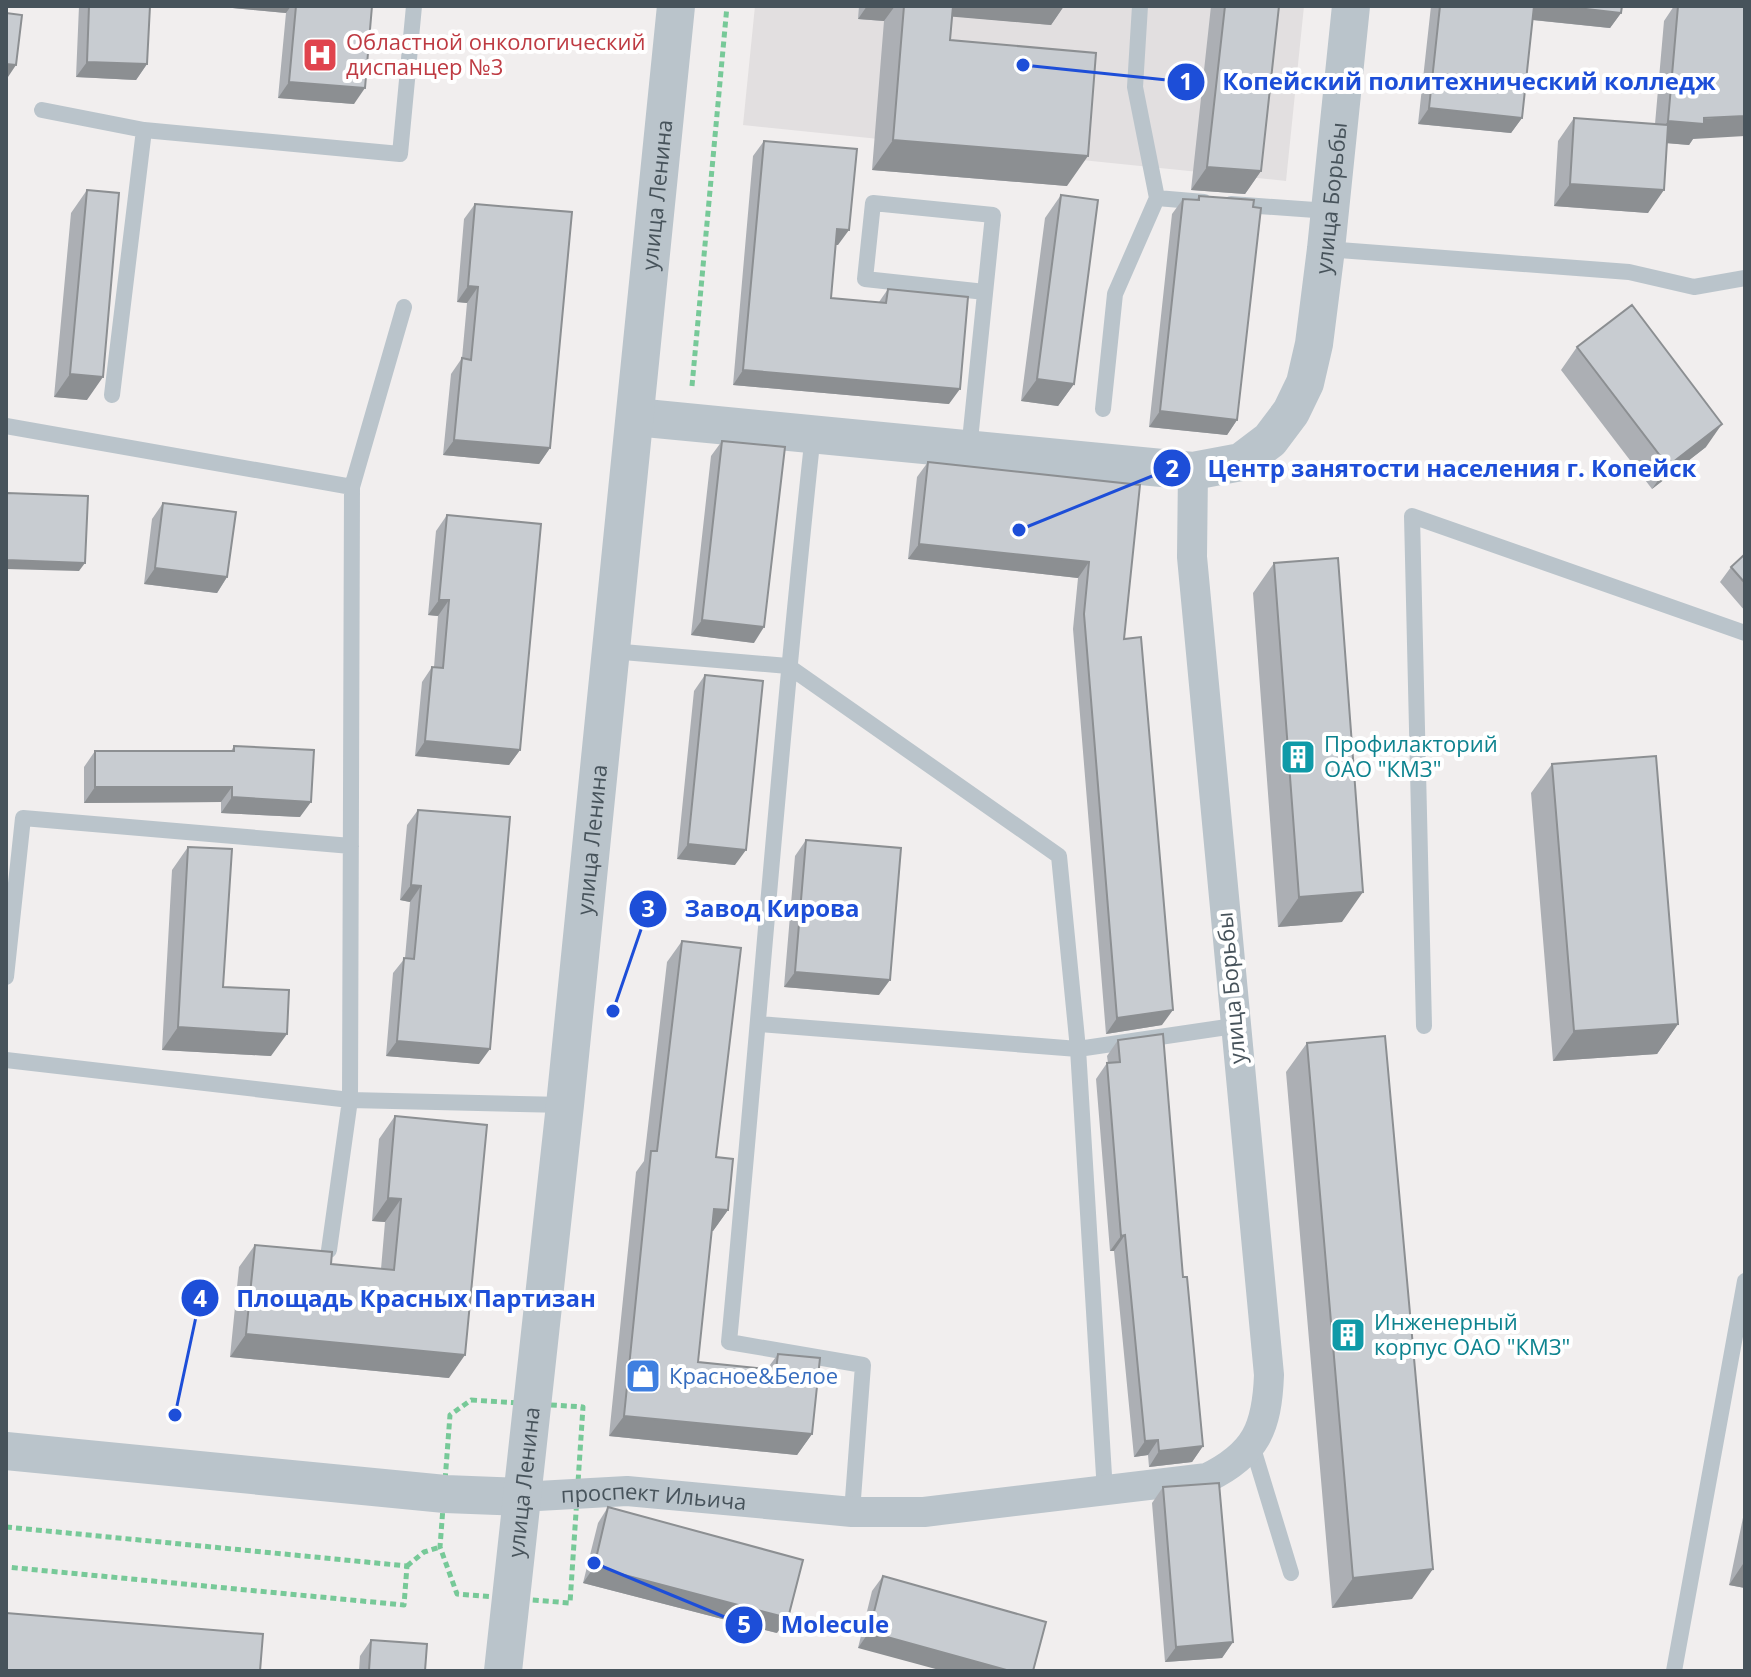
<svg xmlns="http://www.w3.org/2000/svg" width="1751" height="1677" font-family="'Open Sans',sans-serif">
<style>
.education{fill:#e2dfe0}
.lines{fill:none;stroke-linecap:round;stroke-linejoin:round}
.path{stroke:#77c998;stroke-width:5;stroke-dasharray:6 4;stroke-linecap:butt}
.service{stroke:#bac4cb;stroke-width:16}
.minor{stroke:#bac4cb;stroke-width:30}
.tertiary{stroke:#bac4cb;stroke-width:38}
.wall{fill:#acafb4}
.shaded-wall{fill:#8c8f92}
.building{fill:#c8ccd1;stroke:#8c8f92;stroke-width:2}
.labels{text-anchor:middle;stroke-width:8;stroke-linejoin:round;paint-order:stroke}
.health-label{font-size:22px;fill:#be3a42;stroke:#fff;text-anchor:start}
.street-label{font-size:22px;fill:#47535b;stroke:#fff}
.culture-label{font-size:22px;fill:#0d838f;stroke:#fff;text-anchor:start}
.shop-label{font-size:22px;fill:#366cbe;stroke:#fff;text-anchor:start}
.leader{fill:none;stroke:#1d4ed8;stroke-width:3}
.callout-dot{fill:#1d4ed8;stroke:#fff;stroke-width:3}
.mark-label{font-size:24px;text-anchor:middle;font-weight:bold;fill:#fff}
.callout-label{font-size:24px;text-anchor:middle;font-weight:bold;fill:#1d4ed8;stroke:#fff;stroke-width:8;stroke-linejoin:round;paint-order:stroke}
</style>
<rect width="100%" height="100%" fill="#f1eeee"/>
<path class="education" d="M755 6H1304L1286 181 743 125Z"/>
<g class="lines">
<path class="path" d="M692 386 727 6
M471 1400 583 1407 570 1603 457 1594 440 1547 450 1415Z
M6 1527 407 1566 404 1605 6 1567
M407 1566 424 1552 440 1547"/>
<path class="service" d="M42 110 144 130
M1157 198 1204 202
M1231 204 1329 211
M1326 249 1629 272 1694 287 1745 278
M112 395 144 130 400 154 414 6
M1103 409 1115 294 1157 198 1135 87 1140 6
M6 426 352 487 350 1100 6 1060
M813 434C780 736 758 1039 729 1342L863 1365 852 1512
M969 450 993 215 873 203 865 279 985 292
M352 487 404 307
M611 651 788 666 1059 856 1078 1049 1105 1492
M6 977 23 818 351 846
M760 1024 1078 1049 1234 1026
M1424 1026 1412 516 1745 633
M329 1250 350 1100 565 1105
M1252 1445 1291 1573
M1674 1671 1745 1281"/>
<path class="minor" id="s1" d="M520 1497 627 1491 852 1512H924L1207 1478C1256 1454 1267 1428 1269 1375L1192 557 1193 471"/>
<g class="tertiary">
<path id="s2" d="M635 417 1193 471 1241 462 1270 440 1291 412 1305 383 1314 344 1326 249 1351 6"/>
<path d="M6 1451 445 1494 520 1497"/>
<path id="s3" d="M503 1671 565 1105 676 6"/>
</g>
</g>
<path class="wall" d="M79 6H150L147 64 136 80 76 77Z
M212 6H372L354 104 278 98 286 13Z
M859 6H1064L1051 25 952 16 950 40 1067 186 872 170 884 21 858 19Z
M1211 6H1279L1261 171 1245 194 1191 190Z
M1431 6H1622L1621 13 1610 28 1532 20 1522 118 1511 133 1418 124Z
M1674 6H1745L1693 139 1689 145 1667 143 1648 213 1554 206 1558 141 1574 118 1655 124 1664 21Z
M764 141 838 245H835L831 298 879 302 888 289 949 404 733 385 753 156Z
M87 190V400L54 397 71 213Z
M1061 195 1074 384 1058 406 1021 401 1045 218Z
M1199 196 1237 420 1227 435 1149 427 1172 214 1183 199 1196 200Z
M475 204 550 448 539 464 443 455 451 374 462 358 467 303 457 302 464 219Z
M1577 347 1706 447 1652 489 1561 370Z
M722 441 754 643 691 635 711 456Z
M928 462 1140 485 1124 639 1162 1025 1106 1034 1073 629 1078 578 908 559 917 477Z
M163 503 227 577 217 593 144 584 152 519Z
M447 515 520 750 509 765 415 756 422 682 432 667H434L438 616 428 615 436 531Z
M1745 554V611L1720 582 1731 567Z
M1274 563 1342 922 1278 927 1253 593Z
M705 675 735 865 677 859 694 691Z
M234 746 300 817 221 813V802L84 803V767L95 751H231Z
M1552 764 1678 1024 1657 1054 1553 1061 1531 793Z
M418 810 479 1064 386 1056 393 973 405 958 410 902 400 900 407 825Z
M806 840 879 995 784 987 795 856Z
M188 847 223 987 271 1056 162 1050 172 870Z
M682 941 716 1157 728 1210 713 1231H711L698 1362 767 1369 778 1354 812 1434 797 1455 609 1436 636 1172 644 1161 667 962Z
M1118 1040 1183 1277 1203 1446 1192 1462 1149 1467 1148 1455 1134 1457 1114 1251H1110L1096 1079 1107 1063H1108L1107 1056Z
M1307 1043 1412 1599 1332 1608 1286 1072Z
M395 1116 449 1378 230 1357 239 1267 255 1245 331 1264 381 1269 385 1222 372 1221 379 1139Z
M1163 1487 1233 1642 1222 1658 1165 1662 1152 1503Z
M608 1507 777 1633 583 1583 598 1523Z
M1745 1508V1588L1729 1585Z
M883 1576 1046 1622 858 1648 872 1591Z
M371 1640 425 1671H359L360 1656Z"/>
<path class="shaded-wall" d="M212 6H291L286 13Z
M867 6H895L884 21 858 19Z
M940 6H1064L1051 25 933 15Z
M1532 6H1560L1621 13 1610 28 1523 19Z
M87 62 147 64 136 80 76 77Z
M6 64 16 65 6 80Z
M289 82 365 88 354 104 278 98Z
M1429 108 1522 118 1511 133 1418 124Z
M1745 116V136L1693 139 1689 145 1653 142 1668 121Z
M893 140 1088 156 1067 186 872 170Z
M1207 167 1261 171 1245 194 1191 190Z
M1570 184 1664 190 1648 213 1554 206Z
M837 229 849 230 838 245H826Z
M468 286 478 287 467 303 457 302Z
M743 370 960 389 949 404 733 385Z
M70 374 103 377 87 400 54 397Z
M1037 379 1074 384 1058 406 1021 401Z
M1160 411 1237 420 1227 435 1149 427Z
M1722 424 1706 447 1652 489 1668 466Z
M454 440 550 448 539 464 443 455Z
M919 544 1089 562 1078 578 908 559Z
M6 560 85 563 79 571 6 569Z
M155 568 227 577 217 593 144 584Z
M439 600H449L438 616 428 615Z
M702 620 764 627 754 643 691 635Z
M425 741 520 750 509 765 415 756Z
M95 787H232L221 802 84 803Z
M232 797 311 802 300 817 221 813Z
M688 844 746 850 735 865 677 859Z
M411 885 421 886 410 902 400 900Z
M1363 892 1342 922 1278 927 1299 897Z
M795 972 890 980 879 995 784 987Z
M1173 1010 1162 1025 1106 1034 1117 1018Z
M1678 1024 1657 1054 1553 1061 1574 1031Z
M178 1027 287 1034 271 1056 162 1050Z
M397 1041 490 1049 479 1064 386 1056Z
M388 1198 401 1199 385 1222 372 1221Z
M714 1209 728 1210 713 1231 699 1230Z
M1125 1235 1114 1251H1110L1121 1236Z
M246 1334 465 1355 449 1378 230 1357Z
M624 1416 812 1434 797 1455 609 1436Z
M1158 1440 1148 1455 1134 1457 1145 1441Z
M1203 1446 1192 1462 1149 1467 1159 1451Z
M1745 1561V1588L1729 1585Z
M594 1567 788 1618 777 1633 583 1583Z
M1433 1569 1412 1599 1332 1608 1353 1578Z
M869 1632 1010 1671H943L858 1648Z
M1233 1642 1222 1658 1165 1662 1176 1647Z"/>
<path class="building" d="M89 6H150L147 64 87 62Z
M296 6H372L365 88 289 82Z
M904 6H953L950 40 1096 53 1088 156 893 140Z
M1225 6H1279L1261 171 1207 167Z
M1440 6H1534L1522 118 1429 108Z
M1560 6H1622L1621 13Z
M1678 6H1745V116L1704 118V124L1668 121Z
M6 13 22 15 16 65 6 64Z
M1574 118 1668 125 1664 190 1570 184Z
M764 141 857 149 849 230 837 229 831 298 886 303 888 289 968 297 960 389 743 370Z
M87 190 119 193 103 377 70 374Z
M1061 195 1098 200 1074 384 1037 379Z
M1199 196 1254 200 1253 207 1261 208 1237 420 1160 411 1183 199 1199 200Z
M475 204 572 212 550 448 454 440 462 358 471 360 478 287 468 286Z
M1632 305 1722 424 1668 466 1577 347Z
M722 441 785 447 764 627 702 620Z
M928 462 1140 485 1124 639 1141 637 1173 1010 1117 1018 1084 614 1089 562 919 544Z
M7 493 88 496 85 563 6 560Z
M163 503 236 512 227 577 155 568Z
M447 515 541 524 520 750 425 741 432 667 443 668 449 600H439Z
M1745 554V583L1731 567Z
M1338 558 1363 892 1299 897 1274 563Z
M705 675 763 681 746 850 688 844Z
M234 746 314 750 311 802 232 797V787H95V751H234Z
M1656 756 1678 1024 1574 1031 1552 764Z
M418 810 510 817 490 1049 397 1041 404 958 414 959 421 886 411 885Z
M806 840 901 848 890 980 795 972Z
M188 847 232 849 223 987 289 990 287 1034 178 1027Z
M682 941 741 948 716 1157 733 1159 728 1210 714 1209 698 1362 776 1370 778 1354 820 1358 812 1434 624 1416 651 1151H657Z
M1163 1034 1183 1277H1187L1203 1446 1159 1451 1158 1440 1145 1441 1125 1235 1121 1236 1107 1063 1120 1062 1118 1040Z
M1385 1036 1433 1569 1353 1578 1307 1043Z
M395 1116 487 1125 465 1355 246 1334 255 1245 332 1252 331 1264 394 1270 401 1199 388 1198Z
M1219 1483 1233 1642 1176 1647 1163 1487Z
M608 1507 803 1560 788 1618 594 1567Z
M883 1576 1046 1622 1033 1671H1010L869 1632Z
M6 1613 263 1634 260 1671H6Z
M371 1640 427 1644 425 1671 369 1670Z"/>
<defs>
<symbol id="hospital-square" viewBox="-11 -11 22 22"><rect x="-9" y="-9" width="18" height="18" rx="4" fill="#e0444e" stroke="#fff"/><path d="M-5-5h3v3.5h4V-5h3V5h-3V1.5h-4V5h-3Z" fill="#fff"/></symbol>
<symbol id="building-square" viewBox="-11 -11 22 22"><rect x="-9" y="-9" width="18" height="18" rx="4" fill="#0f9aa8" stroke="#fff"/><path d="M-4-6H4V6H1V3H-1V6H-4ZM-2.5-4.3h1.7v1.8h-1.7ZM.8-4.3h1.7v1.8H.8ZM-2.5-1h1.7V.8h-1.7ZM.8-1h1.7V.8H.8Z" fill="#fff"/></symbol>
<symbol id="shop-square" viewBox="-11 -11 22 22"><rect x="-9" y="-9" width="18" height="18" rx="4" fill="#3f7fe0" stroke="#fff"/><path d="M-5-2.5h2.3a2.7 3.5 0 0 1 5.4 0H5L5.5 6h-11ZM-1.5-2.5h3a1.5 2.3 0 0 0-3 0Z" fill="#fff"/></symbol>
</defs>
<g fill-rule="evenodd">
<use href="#hospital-square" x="300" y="35" width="40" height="40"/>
<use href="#building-square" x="1278" y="737" width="40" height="40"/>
<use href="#building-square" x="1328" y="1315" width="40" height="40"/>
<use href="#shop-square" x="623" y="1356" width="40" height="40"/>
</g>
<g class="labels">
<g class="health-label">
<text x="346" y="50">Областной онкологический<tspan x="346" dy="25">диспанцер №3</tspan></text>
</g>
<g class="street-label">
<text dy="8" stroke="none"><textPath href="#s3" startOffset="1484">улица Ленина</textPath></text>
<text dy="8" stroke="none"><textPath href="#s2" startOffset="900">улица Борьбы</textPath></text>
<text dy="8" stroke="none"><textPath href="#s3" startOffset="836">улица Ленина</textPath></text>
<text transform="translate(1231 988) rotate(-95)" y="8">улица Борьбы</text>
<text dy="8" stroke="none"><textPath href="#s3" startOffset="190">улица Ленина</textPath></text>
<text dy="8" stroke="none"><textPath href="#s1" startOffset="134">проспект Ильича</textPath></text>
</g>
<g class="culture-label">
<text x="1324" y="752">Профилакторий<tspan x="1324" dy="25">ОАО "КМЗ"</tspan></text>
<text x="1374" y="1330">Инженерный<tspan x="1374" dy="25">корпус ОАО "КМЗ"</tspan></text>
</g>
<g class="shop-label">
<text x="669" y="1384">Красное&amp;Белое</text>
</g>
</g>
<path class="leader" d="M1023 65L1186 82M1019 530L1172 468M613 1011L648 909M175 1415L200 1298M594 1563L744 1625"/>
<g class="callout-dot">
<circle cx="1023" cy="65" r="8"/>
<circle cx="1019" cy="530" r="8"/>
<circle cx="613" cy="1011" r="8"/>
<circle cx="175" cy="1415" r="8"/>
<circle cx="594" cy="1563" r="8"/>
<circle cx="1186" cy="82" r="20"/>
<circle cx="1172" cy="468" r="20"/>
<circle cx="648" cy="909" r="20"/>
<circle cx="200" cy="1298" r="20"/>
<circle cx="744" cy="1625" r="20"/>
</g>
<g class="mark-label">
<text x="1186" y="90">1</text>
<text x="1172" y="477">2</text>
<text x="648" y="917">3</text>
<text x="200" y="1307">4</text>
<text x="744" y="1633">5</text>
</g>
<g class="callout-label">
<text x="1469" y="90">Копейский политехнический колледж</text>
<text x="1452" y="477">Центр занятости населения г. Копейск</text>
<text x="772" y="917">Завод Кирова</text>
<text x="416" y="1307">Площадь Красных Партизан</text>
<text x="835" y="1633">Molecule</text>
</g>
<rect width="1751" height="1677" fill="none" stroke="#47535b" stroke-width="16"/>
</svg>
